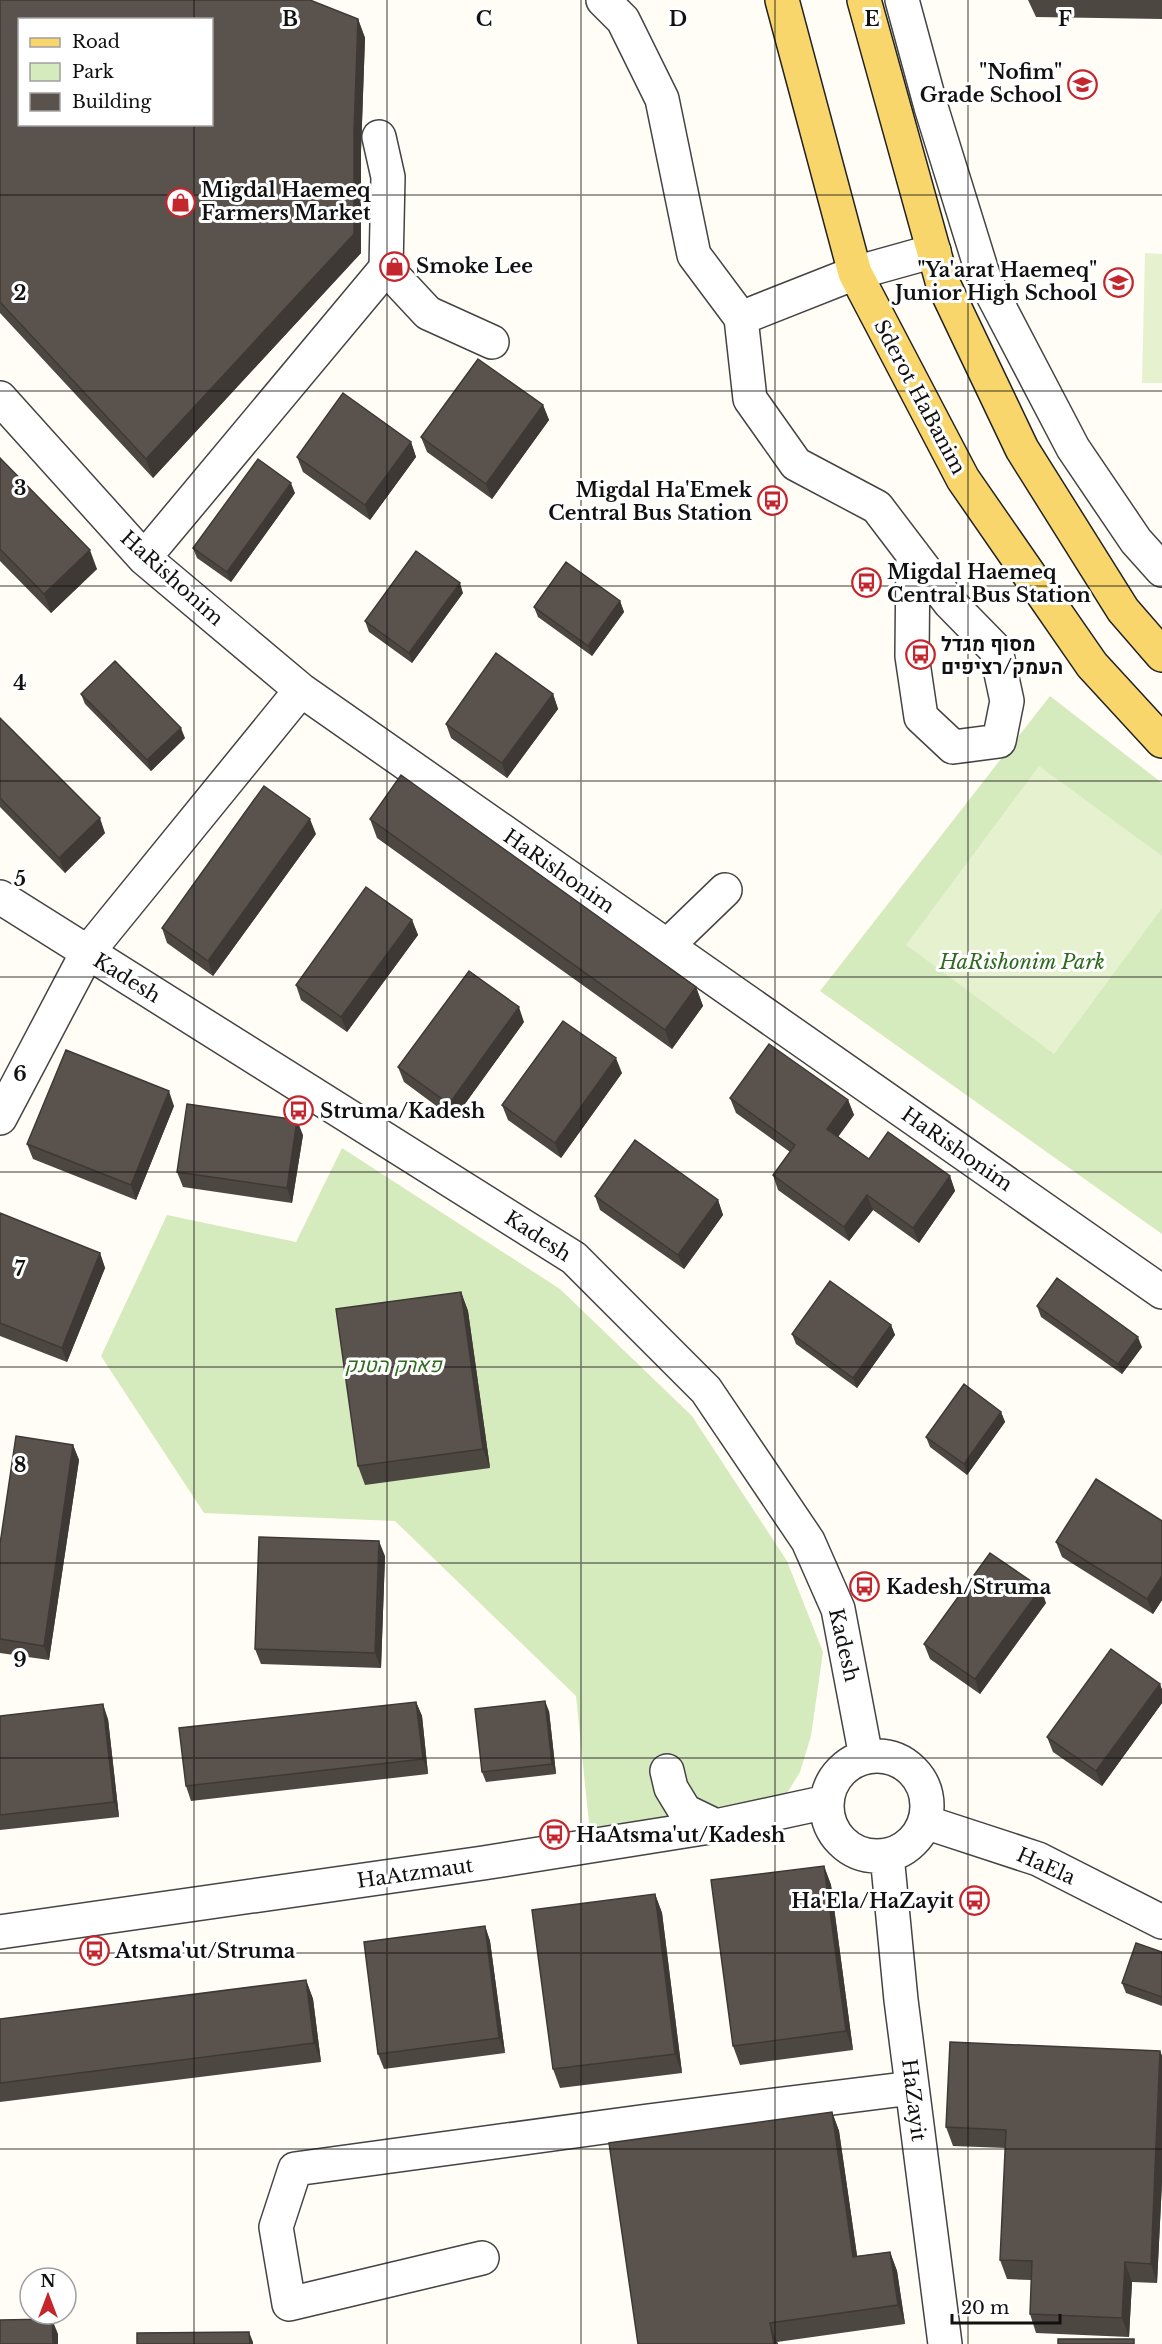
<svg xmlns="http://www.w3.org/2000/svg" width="1162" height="2344" font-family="'Libre Baskerville',Heebo,serif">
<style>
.green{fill:#d5ebbd}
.pitch{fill:#e6f2cf}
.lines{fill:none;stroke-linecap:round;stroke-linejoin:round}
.minor-casing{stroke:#444;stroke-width:36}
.major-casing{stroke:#222;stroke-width:36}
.minor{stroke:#fff;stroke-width:33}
.major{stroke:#f9d66b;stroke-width:33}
.wall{fill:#4d4742}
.shaded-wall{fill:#3f3936}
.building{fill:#5a524d;stroke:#3f3936;stroke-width:1.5;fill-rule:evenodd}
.grid{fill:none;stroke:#111;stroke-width:1.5;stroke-opacity:0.55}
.labels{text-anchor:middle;stroke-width:6;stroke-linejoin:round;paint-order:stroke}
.poi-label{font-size:20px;font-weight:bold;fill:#111;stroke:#fff;text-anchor:start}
.street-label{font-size:20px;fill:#111;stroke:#fff}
.park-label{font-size:20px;font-style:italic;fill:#2f6b1f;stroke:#fff}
.grid-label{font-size:20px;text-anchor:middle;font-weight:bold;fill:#111;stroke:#fff;stroke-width:6;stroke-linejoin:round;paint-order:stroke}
</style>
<rect width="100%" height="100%" fill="#fffdf5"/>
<path class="green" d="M1050 696 1162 783V1234L820 991Z
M342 1148 560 1289 692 1416 787 1561 823 1652 811 1736 800 1772 783 1800 590 1833 576 1696 395 1521 204 1513 101 1356 167 1215 296 1242Z"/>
<path class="pitch" d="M1145 253 1162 254V383H1142Z
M1039 766 1162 856V908L1054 1054 906 945Z"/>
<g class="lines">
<defs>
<path id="minor" d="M603 0 623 20 662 99 694 255 741 318
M902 0 931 107 984 278 1073 448 1136 541 1162 570
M379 137 388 177 386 268
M0 398 144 558 301 690 1162 1292
M913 554 912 656 921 717 953 747 999 741 1007 701 996 650 950 603 877 507 796 464 750 399 741 318 855 273 934 251
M144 558 386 268 428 313 492 342
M0 897 574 1258 706 1390 808 1541 838 1609 866 1757
M667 946 725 890
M0 1118 87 953 301 690
M827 1806a50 50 0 1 1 100 0a50 50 0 1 1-100 0Z
M667 1771 671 1788 685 1811 716 1826
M925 1822 1038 1859 1162 1922
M887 1855 901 2000 945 2344
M0 1932 483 1863 716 1826 827 1802
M482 2258 289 2304 276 2227 295 2169 648 2121 912 2088"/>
<path id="major" d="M782 0 855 273 963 479 1092 665 1162 741
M864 0 942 281 1022 449 1123 610 1162 655"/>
</defs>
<use href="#minor" class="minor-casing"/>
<use href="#major" class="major-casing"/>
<use href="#minor" class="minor"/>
<use href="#major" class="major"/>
</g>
<path class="wall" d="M0 0 358 19 365 38 361 151V253L153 478 0 313Z
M1028 0H1162V19L1036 17Z
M543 405 549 420 492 499 427 452 421 437Z
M411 442 416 457 370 520 303 472 297 457Z
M0 458 97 569 51 613 0 561Z
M295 493 231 582 197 558 193 548Z
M463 593 412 663 369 632 365 621Z
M620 601 624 612 592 656 538 617 534 607Z
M81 694 185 738 151 771 85 704Z
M553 694 558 709 507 778 451 738 446 724Z
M0 718 105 833 65 873 0 807Z
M370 819 696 987 703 1006 672 1049 377 838Z
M316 834 213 976 167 943 162 928Z
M412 920 418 935 347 1032 301 1000 296 985Z
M524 1022 454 1119 404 1082 398 1067Z
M622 1073 561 1158 508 1120 502 1105Z
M730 1098 848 1100 854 1115 838 1136 869 1159 950 1176 955 1191 919 1243 873 1210 849 1241 778 1190 773 1175 790 1152 736 1113Z
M174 1106 136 1200 33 1159 27 1144Z
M303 1135 292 1203 183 1187 177 1172Z
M595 1196 718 1200 723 1215 684 1269 600 1210Z
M0 1213 100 1253 105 1268 67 1362 0 1336Z
M461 1292 468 1311 490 1468 365 1485 358 1466Z
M1037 1306 1142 1347 1122 1374 1041 1317Z
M891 1325 895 1335 857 1388 796 1344 792 1334Z
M1001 1412 1005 1422 967 1475 930 1447 926 1437Z
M73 1445 79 1460 49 1660 0 1653V1544Z
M1162 1521V1600L1153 1614 1062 1557 1056 1542Z
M385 1556 381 1668 261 1664 255 1649Z
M1046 1603 980 1694 930 1659 924 1644Z
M1160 1684 1162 1690V1703L1102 1786 1053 1752 1047 1737Z
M416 1702 422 1716 428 1774 191 1801 186 1786Z
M549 1711 556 1774 486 1782 482 1772Z
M0 1716 108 1719 119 1817 0 1830Z
M824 1866 831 1885 853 2050 740 2065 733 2046Z
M655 1894 662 1913 682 2073 560 2088 553 2069Z
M485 1926 490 1941 505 2053 384 2069 378 2054Z
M1162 1952V2006L1126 1993 1122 1983Z
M306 1980 313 1999 321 2062 0 2102V2019Z
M1160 2051 1162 2056V2182L1157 2283 1132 2282 1129 2337 1036 2333 1030 2314 1031 2280 1007 2279 1000 2260 1006 2148 953 2146 946 2127Z
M832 2112 839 2131 857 2256 890 2252 897 2271 905 2324 777 2342 778 2344H638Z"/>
<path class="shaded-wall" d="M358 19 365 38 361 151V253L153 478 146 459 354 132Z
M543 405 549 420 492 499 486 484Z
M411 442 416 457 370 520 365 505Z
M291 483 295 493 231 582 227 572Z
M90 550 97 569 51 613 44 594Z
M460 583 463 593 412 663 409 653Z
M620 601 624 612 592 656 588 646Z
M553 694 558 709 507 778 502 763Z
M181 728 185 738 151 771 147 760Z
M100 818 105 833 65 873 59 858Z
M310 819 316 834 213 976 208 961Z
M412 920 418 935 347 1032 341 1017Z
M696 987 703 1006 672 1049 665 1030Z
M519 1007 524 1022 454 1119 449 1104Z
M616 1058 622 1073 561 1158 555 1143Z
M169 1091 174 1106 136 1200 131 1185Z
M848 1100 854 1115 833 1144 827 1129Z
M297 1120 303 1135 292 1203 287 1188Z
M950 1176 955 1191 919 1243 913 1228Z
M867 1195 873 1210 849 1241 844 1227Z
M718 1200 723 1215 684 1269 678 1255Z
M100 1253 105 1268 67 1362 62 1348Z
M461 1292 468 1311 490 1468 483 1449Z
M891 1325 895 1335 857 1388 853 1378Z
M1138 1337 1142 1347 1122 1374 1118 1364Z
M1001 1412 1005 1422 967 1475 964 1464Z
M73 1445 79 1460 49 1660 44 1646Z
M379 1541 385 1556 381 1668 375 1653Z
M1162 1576V1600L1153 1614 1147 1599Z
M1041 1588 1046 1603 980 1694 975 1679Z
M1160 1684 1162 1690V1703L1102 1786 1096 1771Z
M545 1701 549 1711 556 1774 552 1764Z
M416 1702 422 1716 428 1774 423 1759Z
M103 1704 108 1719 119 1817 114 1802Z
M824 1866 831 1885 853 2050 846 2031Z
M655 1894 662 1913 682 2073 675 2054Z
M485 1926 490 1941 505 2053 499 2038Z
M306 1980 313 1999 321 2062 314 2043Z
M1160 2051 1162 2056V2182L1157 2283 1151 2264Z
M832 2112 839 2131 860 2276 853 2257Z
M890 2252 897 2271 905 2324 898 2305Z
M1125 2262 1132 2282 1129 2337 1122 2318Z
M52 2319 58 2334V2344H53Z
M770 2323 777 2342 778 2344H774Z
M249 2332 253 2342V2344H250Z"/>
<path class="building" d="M0 0H310L358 19 354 132V234L146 459 0 302ZM20 20H212V124H20Z
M478 359 543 405 486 484 421 437Z
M343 393 411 442 365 505 297 457Z
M0 458 90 550 44 594 0 549Z
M258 459 291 483 227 572 193 548Z
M416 551 460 583 409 653 365 621Z
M566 562 620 601 588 646 534 607Z
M496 653 553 694 502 763 446 724Z
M115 661 181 728 147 760 81 694Z
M0 718 100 818 59 858 0 798Z
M401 775 696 987 665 1030 370 819Z
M264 786 310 819 208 961 162 928Z
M366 887 412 920 341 1017 296 985Z
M469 971 519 1007 449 1104 398 1067Z
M563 1021 616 1058 555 1143 502 1105Z
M769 1044 848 1100 827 1129 869 1159 888 1132 950 1176 913 1228 867 1195 844 1227 773 1175 795 1145 730 1098Z
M66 1050 169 1091 131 1185 27 1144Z
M187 1104 297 1120 287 1188 177 1172Z
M635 1140 718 1200 678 1255 595 1196Z
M0 1213 100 1253 62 1348 0 1323Z
M1057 1278 1138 1337 1118 1364 1037 1306Z
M830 1281 891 1325 853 1378 792 1334Z
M461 1292 483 1449 358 1466 336 1309Z
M964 1384 1001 1412 964 1464 926 1437Z
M16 1436 73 1445 44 1646 0 1639V1544Z
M1096 1479 1162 1521V1576L1147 1599 1056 1542Z
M259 1537 379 1541 375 1653 255 1649Z
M990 1553 1041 1588 975 1679 924 1644Z
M1111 1649 1160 1684 1096 1771 1047 1737Z
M545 1701 552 1764 482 1772 475 1709Z
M416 1702 423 1759 186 1786 179 1728Z
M103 1704 114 1802 0 1815V1716Z
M824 1866 846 2031 733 2046 711 1880Z
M655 1894 675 2054 553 2069 532 1910Z
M485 1926 499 2038 378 2054 364 1942Z
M1136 1943 1162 1952V1997L1122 1983Z
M306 1980 314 2043 0 2083V2019Z
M950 2042 1160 2051 1151 2264 1125 2262 1122 2318 1030 2314 1032 2261 1000 2260 1006 2130 946 2127Z
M832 2112 853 2257 890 2252 898 2305 770 2323 774 2344H638L609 2143Z
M52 2319 53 2344H0V2320Z
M249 2332 250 2344H137V2333Z
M1058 2339H1134V2344H1058Z"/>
<path class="grid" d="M194 0V20M387 0V2344M581 0V2344M775 0V2344M968 0V2344M194 124V2344M0 195H1162M0 391H1162M0 586H1162M0 781H1162M0 977H1162M0 1172H1162M0 1367H1162M0 1563H1162M0 1758H1162M0 1953H1162M0 2149H1162"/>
<defs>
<symbol id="school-ring" viewBox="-11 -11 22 22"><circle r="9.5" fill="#fff" stroke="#c4262e" stroke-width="1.5"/><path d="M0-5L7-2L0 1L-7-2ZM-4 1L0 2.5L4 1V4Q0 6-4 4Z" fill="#c4262e"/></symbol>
<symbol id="shop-ring" viewBox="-11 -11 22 22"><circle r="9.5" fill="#fff" stroke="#c4262e" stroke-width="1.5"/><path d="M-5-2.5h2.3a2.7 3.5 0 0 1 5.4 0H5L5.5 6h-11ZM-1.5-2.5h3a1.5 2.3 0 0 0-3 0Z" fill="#c4262e"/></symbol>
<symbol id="bus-ring" viewBox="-11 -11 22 22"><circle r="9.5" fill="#fff" stroke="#c4262e" stroke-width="1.5"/><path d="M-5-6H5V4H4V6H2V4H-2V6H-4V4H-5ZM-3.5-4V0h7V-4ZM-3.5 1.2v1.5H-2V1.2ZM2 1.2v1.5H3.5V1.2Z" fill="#c4262e"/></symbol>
</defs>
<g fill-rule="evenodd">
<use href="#school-ring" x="1066" y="68" width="33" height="33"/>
<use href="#shop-ring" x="164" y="186" width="33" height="33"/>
<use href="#shop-ring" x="378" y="250" width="33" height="33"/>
<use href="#school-ring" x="1102" y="266" width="33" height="33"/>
<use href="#bus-ring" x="756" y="484" width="33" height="33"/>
<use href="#bus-ring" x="850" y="566" width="33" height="33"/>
<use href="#bus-ring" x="904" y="638" width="33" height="33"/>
<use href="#bus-ring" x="282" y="1094" width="33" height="33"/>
<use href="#bus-ring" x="848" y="1570" width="33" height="33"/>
<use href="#bus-ring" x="538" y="1818" width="33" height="33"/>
<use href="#bus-ring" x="958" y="1884" width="33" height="33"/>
<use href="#bus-ring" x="78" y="1934" width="33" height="33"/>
</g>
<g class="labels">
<g class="poi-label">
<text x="1062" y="79" text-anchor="end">"Nofim"<tspan x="1062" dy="23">Grade School</tspan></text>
<text x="201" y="197">Migdal Haemeq<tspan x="201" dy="23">Farmers Market</tspan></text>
<text x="416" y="273">Smoke Lee</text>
<text x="1097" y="277" text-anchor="end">"Ya'arat Haemeq"<tspan x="1097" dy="23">Junior High School</tspan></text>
<text x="752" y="497" text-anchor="end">Migdal Ha'Emek<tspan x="752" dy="23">Central Bus Station</tspan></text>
<text x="887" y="579">Migdal Haemeq<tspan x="887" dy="23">Central Bus Station</tspan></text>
<text x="941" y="651">מסוף מגדל<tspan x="941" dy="23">העמק/רציפים</tspan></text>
<text x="320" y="1118">Struma/Kadesh</text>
<text x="886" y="1594">Kadesh/Struma</text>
<text x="576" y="1842">HaAtsma'ut/Kadesh</text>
<text x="954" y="1908" text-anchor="end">Ha'Ela/HaZayit</text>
<text x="115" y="1958">Atsma'ut/Struma</text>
</g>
<g class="street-label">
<text transform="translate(920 397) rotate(62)" y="7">Sderot HaBanim</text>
<text transform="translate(172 578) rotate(42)" y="7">HaRishonim</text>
<text transform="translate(559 871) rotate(35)" y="7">HaRishonim</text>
<text transform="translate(127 978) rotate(32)" y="7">Kadesh</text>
<text transform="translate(957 1149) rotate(35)" y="7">HaRishonim</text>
<text transform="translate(538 1236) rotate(33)" y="7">Kadesh</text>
<text transform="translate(844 1645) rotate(77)" y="7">Kadesh</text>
<text transform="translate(1046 1866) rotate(24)" y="7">HaEla</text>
<text transform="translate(415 1873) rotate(-8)" y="7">HaAtzmaut</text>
<text transform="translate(914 2100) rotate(83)" y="7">HaZayit</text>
</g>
<g class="park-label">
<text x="1022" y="969">HaRishonim Park</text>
<text x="393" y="1372">פארק הטנק</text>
</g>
</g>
<g class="grid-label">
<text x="290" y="26">B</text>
<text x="484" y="26">C</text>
<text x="678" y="26">D</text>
<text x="872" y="26">E</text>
<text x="1065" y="26">F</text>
<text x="20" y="300">2</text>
<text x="20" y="495">3</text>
<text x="20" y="690">4</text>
<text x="20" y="886">5</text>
<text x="20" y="1081">6</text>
<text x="20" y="1276">7</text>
<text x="20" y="1472">8</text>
<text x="20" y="1667">9</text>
</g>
<rect x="18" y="18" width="195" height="108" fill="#ffffff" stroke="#a0a0a0" stroke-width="1.5"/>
<rect x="30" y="38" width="30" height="9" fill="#f9d66b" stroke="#a0a0a0" stroke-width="1.5"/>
<text x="72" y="48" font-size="18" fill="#111111">Road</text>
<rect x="30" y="63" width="30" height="18" fill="#d5ebbd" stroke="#a0a0a0" stroke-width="1.5"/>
<text x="72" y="78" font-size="18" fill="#111111">Park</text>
<rect x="30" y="93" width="30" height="18" fill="#5a524d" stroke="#a0a0a0" stroke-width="1.5"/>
<text x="72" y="108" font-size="18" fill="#111111">Building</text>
<g transform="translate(48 2296)"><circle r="28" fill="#ffffff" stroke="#a0a0a0" stroke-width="1.5"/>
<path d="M0-4.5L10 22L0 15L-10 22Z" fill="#c4262e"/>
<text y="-9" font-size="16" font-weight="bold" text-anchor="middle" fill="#111111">N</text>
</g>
<path d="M952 2314v9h108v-9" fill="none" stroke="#111111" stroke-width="3"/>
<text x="961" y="2314" font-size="18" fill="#111111" stroke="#ffffff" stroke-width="4.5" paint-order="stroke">20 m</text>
</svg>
